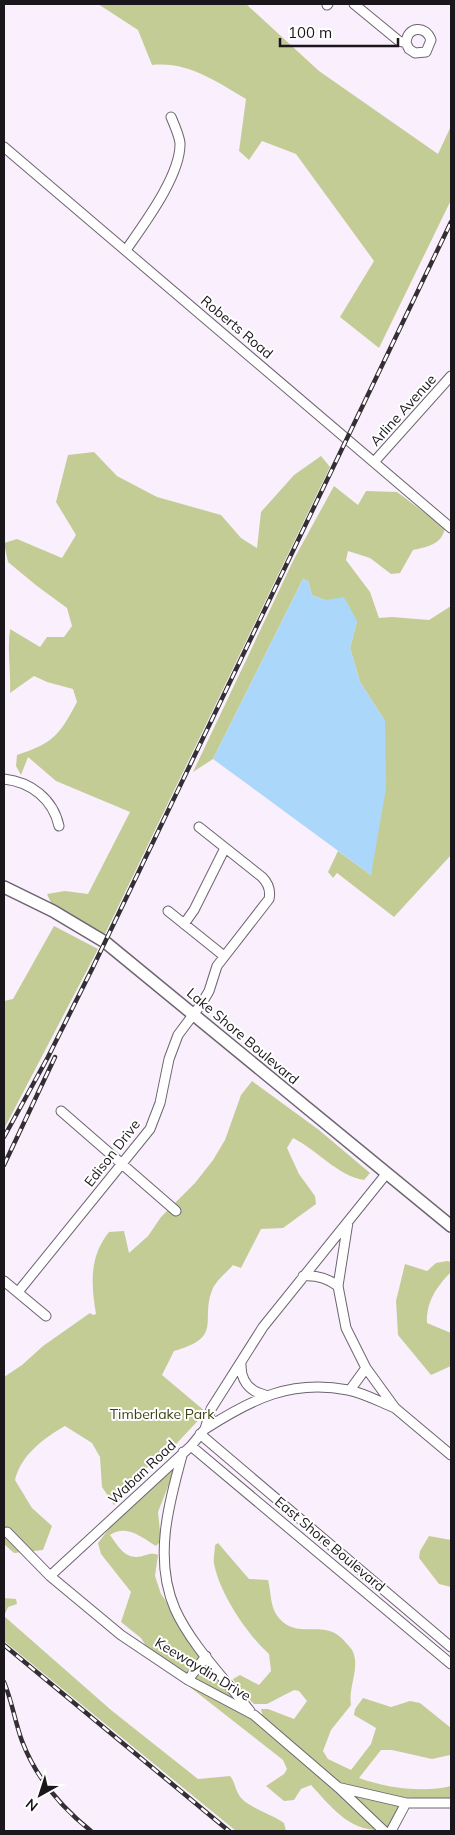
<svg xmlns="http://www.w3.org/2000/svg" width="455" height="1835" font-family="Mulish,sans-serif">
<style>
.green{fill:#c4cc96}
.water{fill:#abd7fa}
.lines{fill:none;stroke-linecap:round;stroke-linejoin:round}
.minor-casing{stroke:#6e6470;stroke-width:11}
.major-casing{stroke:#6e6470;stroke-width:14}
.minor{stroke:#fff;stroke-width:9}
.major{stroke:#fff;stroke-width:11}
.rail-casing{stroke:#342f35;stroke-width:4.5}
.rail{stroke:#fff;stroke-width:2.5;stroke-dasharray:8;stroke-linecap:butt}
.labels{text-anchor:middle;stroke-width:4;stroke-linejoin:round;paint-order:stroke}
.street-label{font-size:14px;fill:#1a161b;stroke:#fff}
.park-label{font-size:14px;fill:#3c4212;stroke:#fff}
</style>
<rect width="100%" height="100%" fill="#faeffd"/>
<path class="green" d="M98 4H246L319 71 438 154 451 126V200L379 348 340 317 374 261 296 154 262 141 249 160 239 151 246 99C217 82 188 61 152 65L138 30Z
M94 452 117 476 157 497 221 515 241 538 257 548 261 512 294 475 321 456 330 467 104 936 52 905 47 894 65 891 88 894 130 812 56 781 28 757 21 775 16 766 17 755C53 743 59 736 77 702L73 689 47 682 34 676 10 693C11 671 7 650 10 629L40 647 47 637H64L72 626 67 608 37 586 8 562 4 543 17 539 62 558 76 535 56 502 68 455Z
M334 486 358 505 366 491 397 492 445 528C442 545 426 547 413 550L400 573 391 574 370 558 348 551 346 560 370 592 379 618 392 617 429 620 451 606V855L394 917 337 873 333 878 328 872 338 851 371 875 385 721 360 682 350 648 357 621 325 600 312 595 308 581 303 579 213 759 193 772 294 559Z
M54 926 98 949 4 1129V1001L13 999Z
M252 1081 319 1130 370 1173 364 1180C338 1176 317 1150 293 1138L287 1148 299 1174 315 1196 316 1204 283 1228 261 1229 241 1268 233 1265C227 1272 217 1280 213 1288 199 1320 225 1337 174 1351L162 1375 206 1412 164 1457C142 1464 132 1491 114 1505L102 1487 100 1457 92 1443 65 1426C44 1438 21 1455 15 1480L32 1508 52 1526 43 1550 14 1553 4 1544V1377L22 1365 43 1346 90 1313 93 1315 96 1314C91 1284 89 1257 109 1232L124 1231 129 1253 148 1236 161 1217 195 1183 213 1160 225 1140 241 1095Z
M447 1261 451 1262V1272C437 1286 426 1302 427 1323L451 1333V1366L431 1375 398 1335 396 1301 405 1264 427 1271 436 1263Z
M172 1466V1476L158 1512 161 1541 156 1546C141 1537 127 1524 110 1535 120 1549 127 1562 146 1555 151 1554 152 1553 158 1555L155 1576 161 1594 228 1691 259 1725 322 1778 400 1804 389 1829C352 1835 334 1810 311 1785L301 1789 294 1800 284 1801 266 1786 284 1774 287 1769 283 1760 154 1659 141 1638 121 1622 131 1592 101 1554 98 1543 114 1522Z
M429 1536 451 1540V1587L439 1584 419 1558 420 1551Z
M218 1543 249 1579 268 1580C271 1591 270 1604 276 1614 296 1644 325 1615 346 1643 348 1645 352 1649 353 1652 360 1668 348 1688 351 1705L331 1730 323 1751 328 1759 351 1770 371 1744 376 1728 354 1715 355 1709 363 1698 391 1707 410 1701 420 1703 451 1728 450 1755 432 1759 392 1750H381L359 1778C386 1788 424 1793 451 1786V1799C419 1798 376 1799 346 1785 314 1771 288 1741 263 1718L261 1709H268L294 1719 307 1701 299 1691 294 1690 267 1704H254L238 1688 233 1679 240 1675 259 1685 271 1671 269 1654C247 1634 220 1594 214 1564 213 1558 215 1551 215 1545Z
M4 1598 16 1599 17 1604 8 1607 4 1616Z
M4 1616 111 1710 198 1779 230 1776C235 1782 235 1789 239 1795 246 1807 272 1814 284 1823L286 1831H236L4 1641Z"/>
<path class="water" d="M303 579 308 581 312 595 325 600 344 597 357 621 350 648 360 682 385 721 386 788 371 875 213 759Z"/>
<g class="lines">
<defs>
<path id="minor" d="M354 4 399 41 406 43 409 49 415 53 426 52 431 40C426 25 407 26 406 43
M327 5 328 4
M4 147 451 528
M126 250C144 224 181 175 180 143 179 135 174 124 171 117
M374 462 451 376
M4 779C31 782 53 799 59 826
M168 911 224 956
M184 924 194 910 225 848
M61 1111 176 1211
M348 1222 338 1286 346 1328 366 1368 395 1408 451 1455
M303 1276C316 1275 327 1278 338 1286
M4 1281 46 1316
M18 1292 150 1129 160 1103 169 1059 178 1035 202 1003 209 991 217 966 269 899C271 890 268 883 262 877L199 827
M241 1362C240 1379 248 1391 265 1395
M350 1390 366 1368
M205 1429C252 1399 291 1379 348 1390 364 1393 380 1402 395 1408
M200 1434 451 1647
M191 1446 451 1664
M183 1452C169 1503 153 1558 175 1609 191 1645 226 1680 250 1711
M7 1532 50 1576 121 1635 188 1680 254 1715 339 1788 384 1831
M50 1576 191 1446 205 1429 211 1409 263 1327 387 1173
M188 1680 206 1656
M341 1788 406 1803H451
M391 1831 406 1803"/>
<path id="major" d="M4 887 53 911 105 942 451 1226"/>
</defs>
<use href="#minor" class="minor-casing"/>
<use href="#major" class="major-casing"/>
<use href="#minor" class="minor"/>
<use href="#major" class="major"/>
<defs>
<path id="rail" d="M4 1137 48 1057 93 967 451 222
M4 1165 55 1057
M4 1645 229 1831
M4 1682C12 1701 15 1722 22 1741 36 1778 61 1807 91 1831"/>
</defs>
<use href="#rail" class="rail-casing"/>
<use href="#rail" class="rail"/>
</g>
<g class="labels">
<g class="street-label">
<text transform="translate(237 327) rotate(40)" y="5">Roberts Road</text>
<text transform="translate(403 410) rotate(-48)" y="5">Arline Avenue</text>
<text transform="translate(243 1036) rotate(40)" y="5">Lake Shore Boulevard</text>
<text transform="translate(112 1153) rotate(-52)" y="5">Edison Drive</text>
<text transform="translate(142 1472) rotate(-43)" y="5">Waban Road</text>
<text transform="translate(330 1544) rotate(40)" y="5">East Shore Boulevard</text>
<text transform="translate(203 1669) rotate(31)" y="5">Keewaydin Drive</text>
</g>
<g class="park-label">
<text x="162" y="1419">Timberlake Park</text>
</g>
</g>
<rect width="455" height="1835" fill="none" stroke="#1a161b" stroke-width="10"/>
<g transform="translate(40 1795) rotate(219)" stroke="#ffffff" stroke-width="4" paint-order="stroke">
<path d="M0-4L9 19L0 12L-9 19Z" fill="#1a161b"/>
<text y="-8" font-size="14" font-weight="bold" text-anchor="middle" fill="#1a161b">N</text>
</g>
<path d="M280 38v8h118v-8" fill="none" stroke="#1a161b" stroke-width="2.5"/>
<text x="288" y="38" font-size="15" fill="#1a161b" stroke="#ffffff" stroke-width="4" paint-order="stroke">100 m</text>
</svg>
